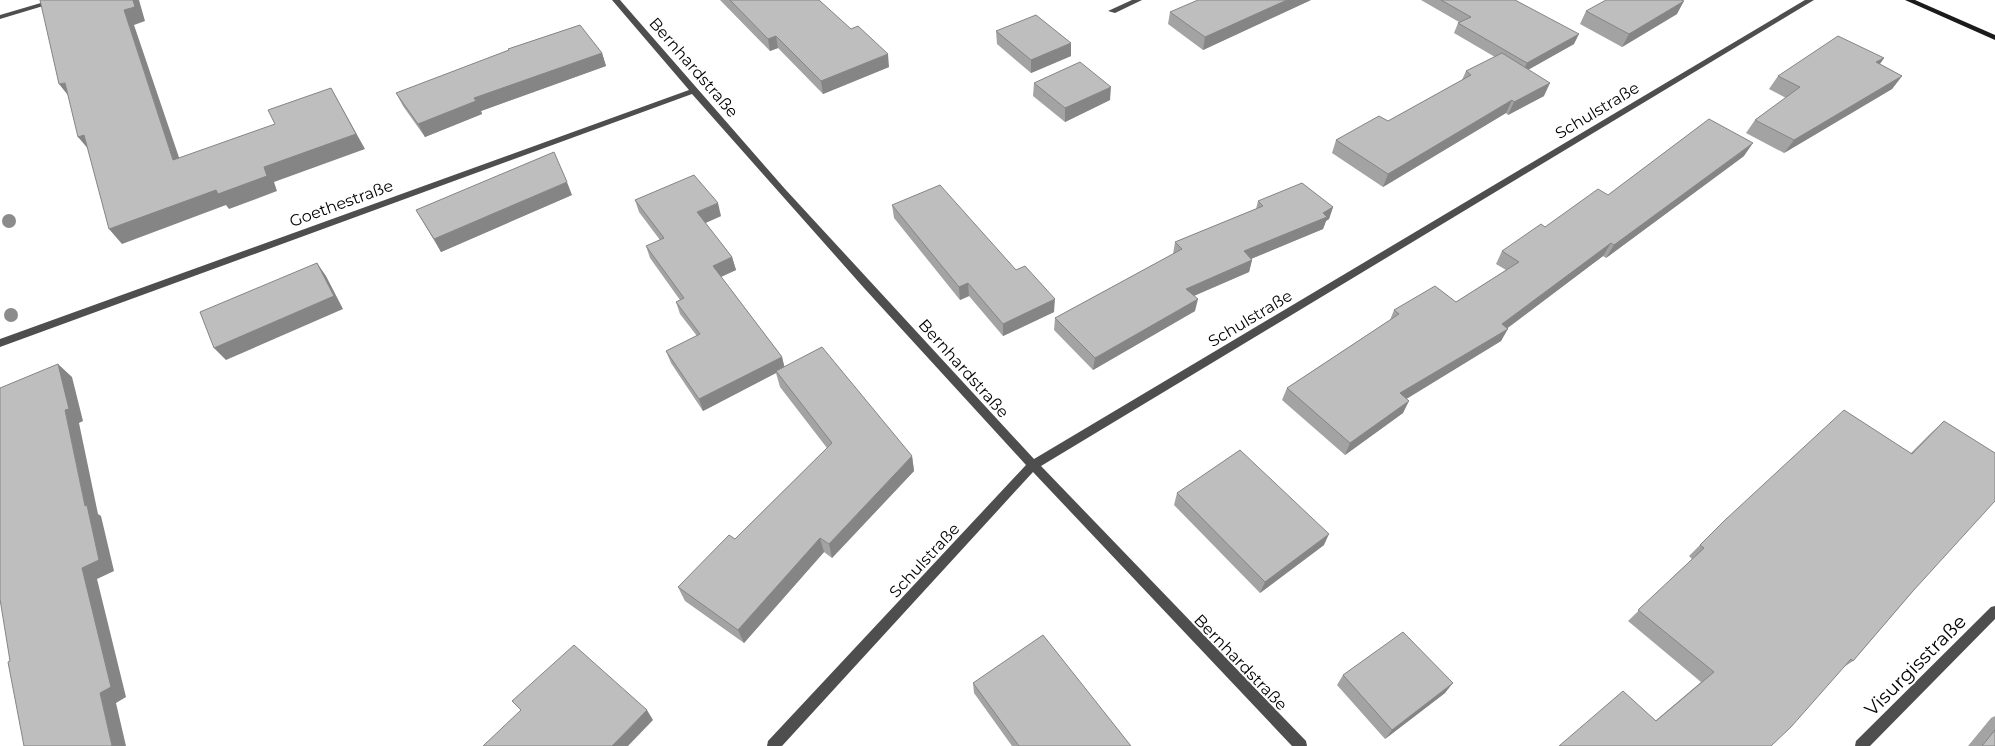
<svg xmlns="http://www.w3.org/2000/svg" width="1995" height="746" font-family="Montserrat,sans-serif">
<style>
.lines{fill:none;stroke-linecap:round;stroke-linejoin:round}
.street{fill:#4e4e4e;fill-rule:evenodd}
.secondary{fill:#1b1b1b;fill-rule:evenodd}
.tree{fill:#8b8b8b}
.wall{fill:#a3a3a3}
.shaded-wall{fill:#858585}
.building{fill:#bebebe;stroke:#858585}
.labels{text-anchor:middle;stroke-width:4;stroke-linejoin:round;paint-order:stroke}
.street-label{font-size:16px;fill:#000;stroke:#fff}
.near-street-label{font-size:19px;fill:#000;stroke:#fff}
</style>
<rect width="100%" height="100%" fill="#fff"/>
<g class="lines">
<path class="street" d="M51 0H63L0 19V15Z
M612 0H620L785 189 1034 459 1805 0H1814L1041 466 1306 741 1307 746H1292L1033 472 782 746H767L768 741 1026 465 864 288 692 94 0 347V339L689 90Z
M1132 0H1142L1115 13 1108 11Z
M1995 606V619L1870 746H1855L1856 741 1991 607Z"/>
<path class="secondary" d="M1905 0H1915L1995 35V40Z"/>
</g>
<g class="tree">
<circle cx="9" cy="221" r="7"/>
<circle cx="11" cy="315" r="7"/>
</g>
<path class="wall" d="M720 0H819L889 67 823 94 778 48 770 51Z
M1311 0 1203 50 1168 24 1170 12Z
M1421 0H1515L1574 44 1528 70 1544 96 1508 115 1506 113 1383 187 1332 153 1336 140 1388 121 1462 80 1466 71 1495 57 1454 33 1458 23 1459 22Z
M1586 11 1677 14 1622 47 1580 24Z
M996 31 1071 56 1031 73 997 44Z
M602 53 606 66 481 111 482 114 425 137 403 106 396 93Z
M1884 58 1880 64 1902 76 1892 89 1784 153 1746 133 1755 120 1786 98 1769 89 1778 76Z
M1034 83 1110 100 1065 122 1033 96Z
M1744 156 1606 258 1603 256 1507 328 1501 341 1407 398 1403 413 1345 455 1282 400 1287 388 1390 320 1394 310 1456 302 1506 270 1496 264 1502 251 1545 227Z
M572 195 441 252 416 210Z
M635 200 721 216 705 223 732 257 736 270 721 277 782 357 784 366 912 456 914 471 832 558 824 552 744 643 685 601 678 587 735 539 827 448 780 387 776 373 703 411 671 363 666 351 697 336 680 314 676 302 680 300 650 258 646 246 660 240 639 212Z
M1258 201 1333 207 1329 219 1326 221 1323 229 1251 259 1252 260 1249 272 1194 296 1195 311 1093 370 1054 330 1055 318 1173 254 1175 242 1256 209Z
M892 205 1016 270 1054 312 1003 336 969 296 960 300 894 218Z
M1944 421 1913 591 1853 661 1844 667 1655 721 1701 682 1628 621 1692 559 1689 556 1724 521 1911 453 1930 434Z
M1177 493 1324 545 1260 593 1174 505Z
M1343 675 1445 693 1385 739 1337 685Z
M973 683 1131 746H1012L974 693Z
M1995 716V746H1968L1991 718Z"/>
<path class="shaded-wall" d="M133 0H139L145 21 134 25 185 175 173 160 124 10Z
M1287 0H1311L1203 50 1205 37Z
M1684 1 1677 14 1622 47 1629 34Z
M1579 34 1574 44 1522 73 1527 63Z
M776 36 778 48 770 51 768 39Z
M1071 43V56L1031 73V60Z
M602 53 606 66 481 111 482 114 425 137 418 124 474 98Z
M888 54 889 67 823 94 821 81Z
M1884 58 1874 72 1876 62Z
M1902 76 1892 89 1784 153 1794 140Z
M65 83 71 99 59 84Z
M1550 83 1544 96 1508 115 1514 102Z
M1111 87 1110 100 1065 122V108Z
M331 88 365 149 274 182 277 191 229 209 226 205 122 244 109 229 264 167Z
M1512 100 1506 113 1383 187 1388 174Z
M84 135 90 151 78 137Z
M1753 143 1744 156 1606 258 1614 245Z
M567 182 572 195 441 252 434 239Z
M718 203 721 216 701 225 697 212Z
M1333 207 1329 219 1326 221 1323 229 1241 263 1244 251 1323 213Z
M1611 243 1603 256 1501 333 1508 329 1501 341 1395 406 1400 393 1502 324Z
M732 257 736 270 716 279 713 266Z
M1252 260 1249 272 1184 300 1186 289Z
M317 263 326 276 343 309 226 360 214 348Z
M968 283 969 296 960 300 959 287Z
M1055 299 1054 312 1003 336V324Z
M1198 299 1195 311 1093 370 1095 358Z
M782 357 785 369 776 371V373L703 411 699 399Z
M58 364 72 377 83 421 79 423 98 514 101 516 114 571 97 579 126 697 116 703 126 746H112L100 693 82 568 85 506 65 410Z
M1409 401 1403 413 1345 455 1350 443Z
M912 456 914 471 832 558 829 544Z
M1329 534 1324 545 1260 593 1265 582Z
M820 538 824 552 744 643 738 630Z
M1453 683 1445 693 1385 739 1392 730Z
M647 710 653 720 628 746H612Z"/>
<path class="building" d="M40 0H133L135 7 124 10 173 160 275 124 268 110 331 88 356 134 264 167 267 176 218 194 216 190 109 229 84 135 78 137 65 83 59 84Z
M730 0H819L851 29 858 26 888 54 821 81 776 36 768 39Z
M1198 0H1287L1205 37 1170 12Z
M1441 0H1515L1579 34 1527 63 1458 23 1471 17Z
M1606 0H1681L1684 1 1629 34 1586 11Z
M1036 15 1071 43 1031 60 996 31Z
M580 25 602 53 474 98 476 101 418 124 396 93 509 50 508 49Z
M1838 36 1884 58 1876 62 1902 76 1794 140 1755 120 1800 87 1778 76Z
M1502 53 1550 83 1514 102 1512 100 1388 174 1336 140 1379 116 1388 121 1471 75 1466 71Z
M1080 62 1111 87 1065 108 1034 83Z
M1709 119 1753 143 1614 245 1611 243 1502 324 1508 329 1400 393 1409 401 1350 443 1287 388 1399 314 1394 310 1435 286 1456 302 1519 262 1502 251 1541 224 1545 227 1598 189 1608 195Z
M554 152 567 182 434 239 416 210Z
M694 175 718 203 697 212 732 257 713 266 782 357 699 399 666 351 700 334 676 302 684 298 646 246 664 238 635 200Z
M1302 183 1333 207 1323 213 1327 217 1244 251 1252 260 1186 289 1198 299 1095 358 1055 318 1182 249 1175 242 1263 206 1258 201Z
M940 185 1016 270 1025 266 1055 299 1003 324 968 283 959 287 892 205Z
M317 263 334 296 214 348 200 312Z
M822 347 912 456 829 544 820 538 738 630 678 587 729 535 735 539 832 443 776 371Z
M58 364 69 409 65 410 85 506 87 505 99 560 82 568 111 687 100 693 112 746H24L8 662 10 661 0 599V388Z
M1844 410 1912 454 1944 421 1995 453V501L1913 591 1853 661 1851 659 1791 727 1771 746H1559L1623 691 1656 721 1714 672 1638 610 1704 548 1700 545 1724 521Z
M1240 450 1329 534 1265 582 1177 493Z
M1403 632 1453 683 1392 730 1343 675Z
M1043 635 1131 746H1019L973 683Z
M574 645 647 710 612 746H483L521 710 512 701Z
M1995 730V746H1982Z"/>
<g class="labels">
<g class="street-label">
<text transform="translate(694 67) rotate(49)" y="6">Bernhardstraße</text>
<text transform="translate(1597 110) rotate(-31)" y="6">Schulstraße</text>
<text transform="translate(341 203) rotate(-20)" y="6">Goethestraße</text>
<text transform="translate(1250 318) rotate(-31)" y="6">Schulstraße</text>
<text transform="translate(964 368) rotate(48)" y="6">Bernhardstraße</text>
<text transform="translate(924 560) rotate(-47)" y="6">Schulstraße</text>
<text transform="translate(1241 662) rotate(46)" y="6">Bernhardstraße</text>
</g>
<g class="near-street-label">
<text transform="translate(1915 665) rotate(-45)" y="7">Visurgisstraße</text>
</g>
</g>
</svg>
